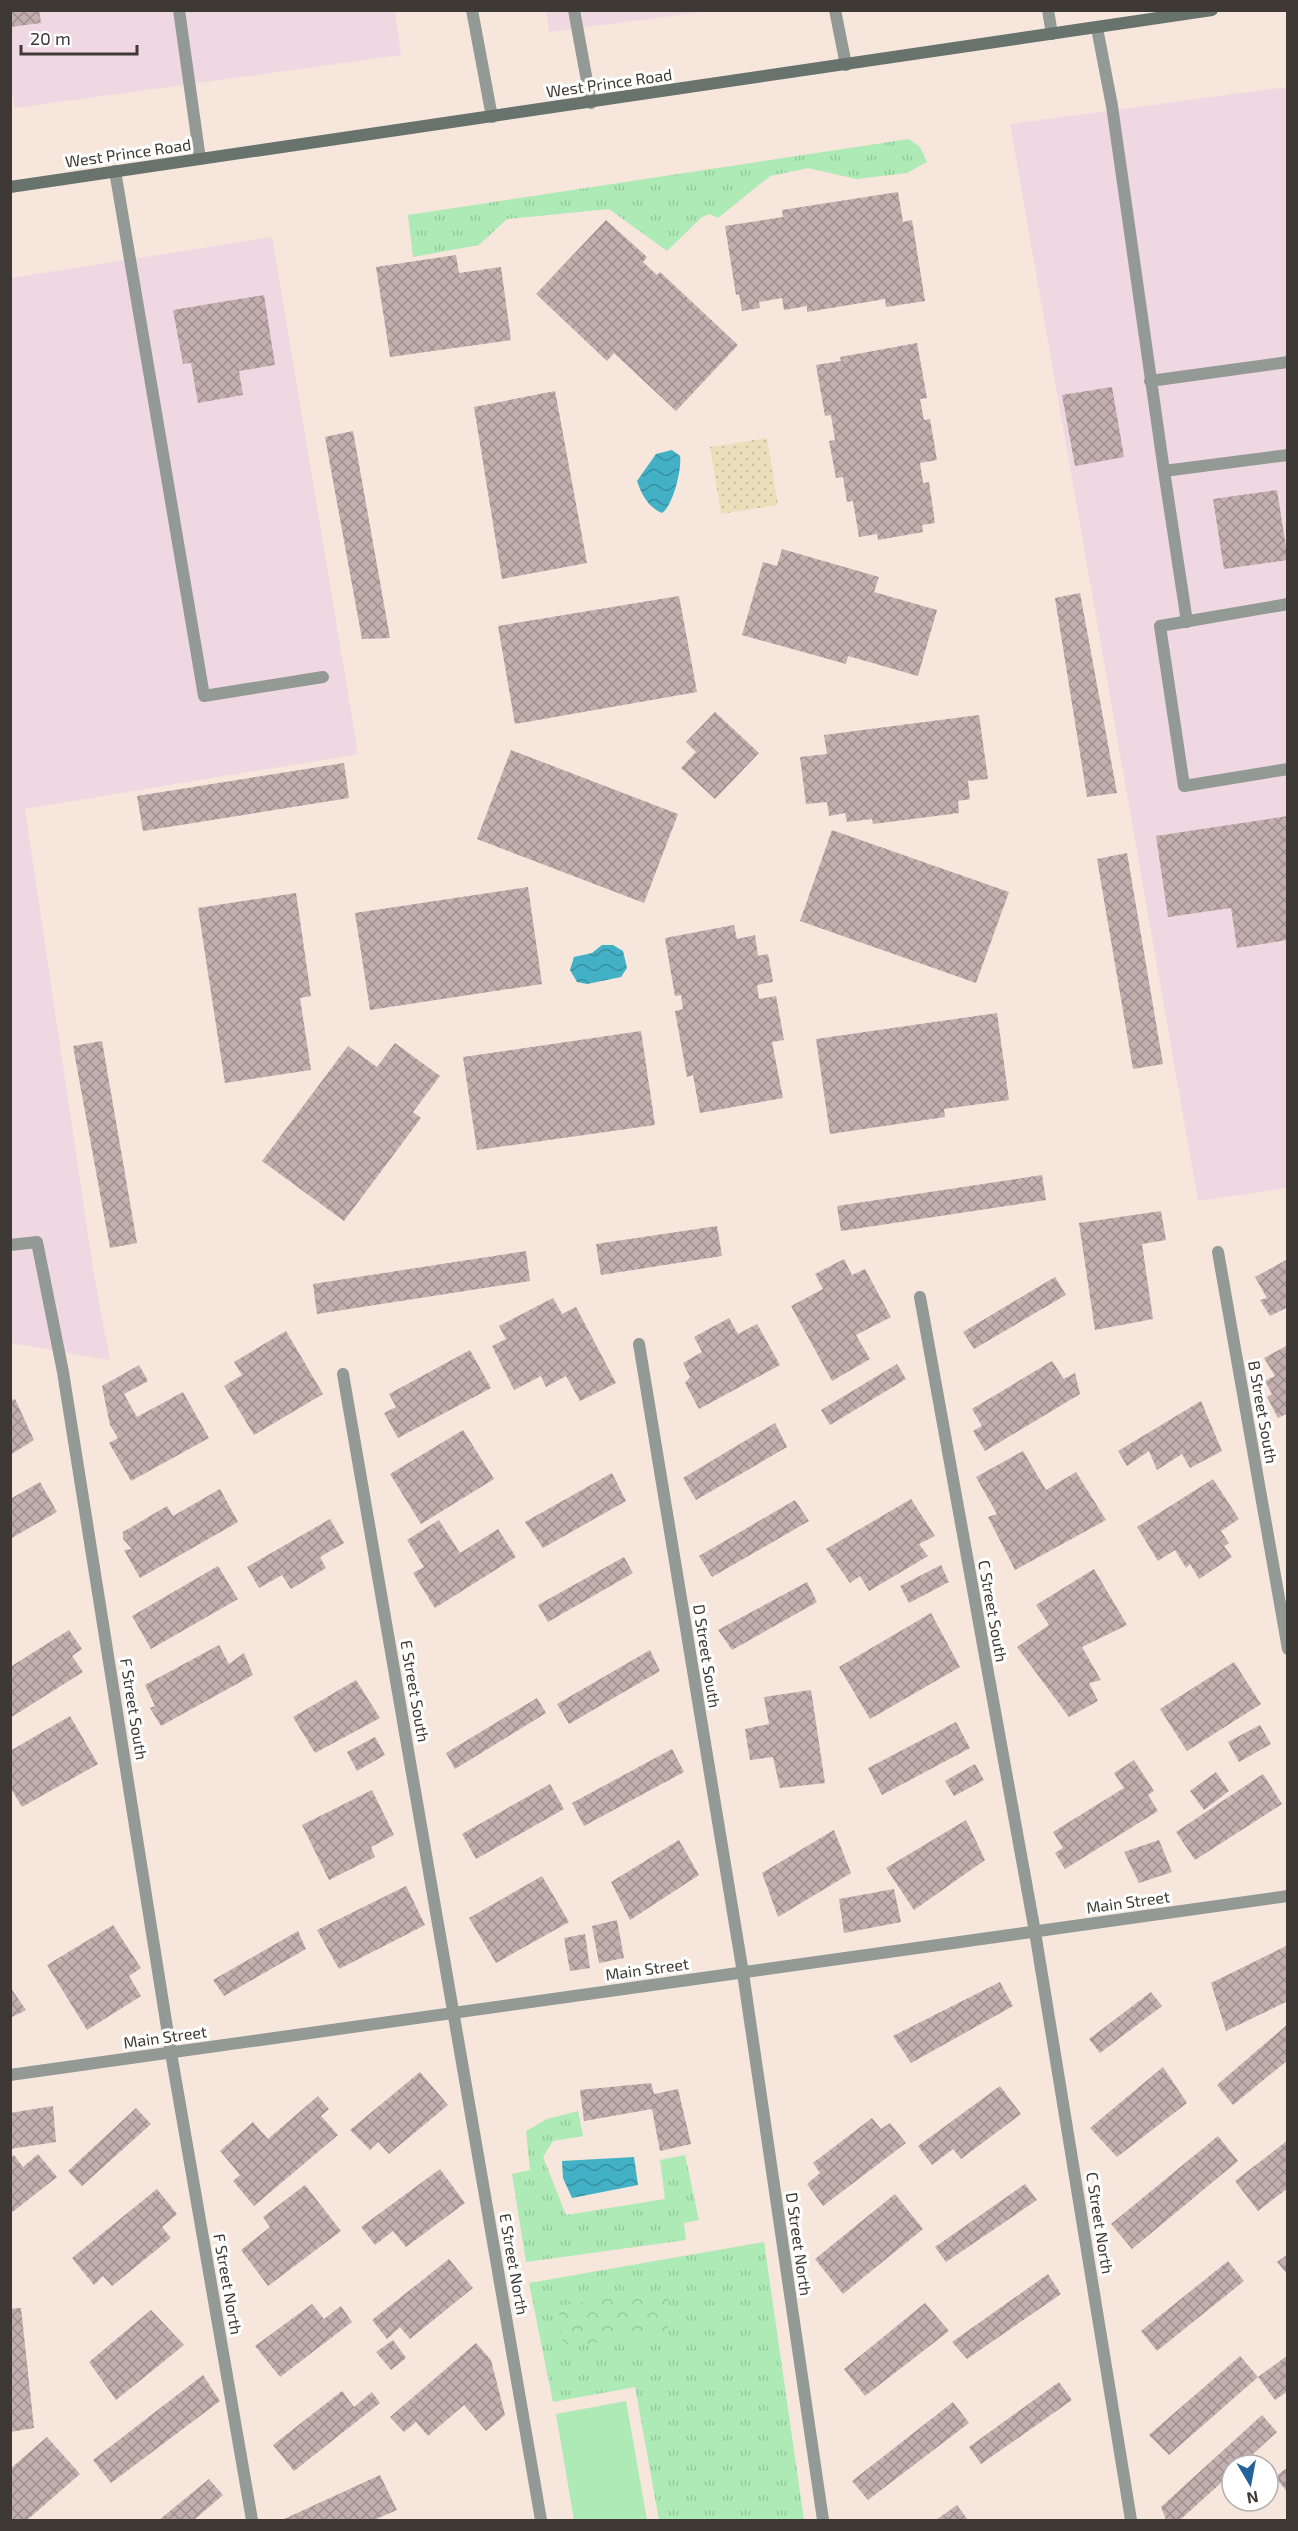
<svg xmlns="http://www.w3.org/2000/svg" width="1298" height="2531" font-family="'Exo 2',sans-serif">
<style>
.commercial{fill:#f0d8e2}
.grass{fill:url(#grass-tufts)}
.sand{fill:url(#sand-dots)}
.park{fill:url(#park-crowns)}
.garden{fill:#adeab5}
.water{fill:url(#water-waves)}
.building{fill:url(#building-cross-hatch)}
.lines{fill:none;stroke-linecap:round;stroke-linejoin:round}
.service{stroke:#939a96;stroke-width:12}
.minor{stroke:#939a96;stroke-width:12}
.secondary{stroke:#69736e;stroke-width:12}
.labels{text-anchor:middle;stroke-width:6;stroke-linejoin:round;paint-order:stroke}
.street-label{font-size:16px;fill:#3f3935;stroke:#fff}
</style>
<defs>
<pattern id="grass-tufts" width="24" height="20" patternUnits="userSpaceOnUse" patternTransform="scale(1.5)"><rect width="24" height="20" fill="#adeab5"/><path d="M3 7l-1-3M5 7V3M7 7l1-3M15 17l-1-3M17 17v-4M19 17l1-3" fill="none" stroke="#96c99c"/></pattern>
<pattern id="sand-dots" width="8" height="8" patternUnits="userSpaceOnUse" patternTransform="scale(1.5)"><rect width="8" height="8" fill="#e9e0bb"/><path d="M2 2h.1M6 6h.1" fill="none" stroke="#c9c1a1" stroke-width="1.8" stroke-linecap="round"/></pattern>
<pattern id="park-crowns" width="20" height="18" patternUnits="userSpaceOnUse" patternTransform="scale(1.5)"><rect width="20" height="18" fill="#adeab5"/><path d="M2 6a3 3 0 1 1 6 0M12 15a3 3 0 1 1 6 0" fill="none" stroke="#96c99c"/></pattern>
<pattern id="water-waves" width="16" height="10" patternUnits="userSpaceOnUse" patternTransform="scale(1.5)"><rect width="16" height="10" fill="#42b0c5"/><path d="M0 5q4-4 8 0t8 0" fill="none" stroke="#3990a1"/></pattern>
<pattern id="building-cross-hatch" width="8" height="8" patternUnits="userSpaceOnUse" patternTransform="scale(1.5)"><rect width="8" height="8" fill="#c2afae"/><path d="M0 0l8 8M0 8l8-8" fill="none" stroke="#9f8f8e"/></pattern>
</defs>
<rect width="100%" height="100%" fill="#f6e6dc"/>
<path class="commercial" d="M546 10 710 11 549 32Z
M10 11H395L401 55 15 108 10 84Z
M1287 87V1188L1198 1201 1010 124Z
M272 237 358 754 25 809 94 1275 110 1360 11 1343V278Z"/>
<path class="grass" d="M909 139 920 147 927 162 907 173 856 179 808 168 770 176 718 218 710 214 702 217 667 251 609 209 507 219 479 245 413 257 408 215Z
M578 2111 583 2136 553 2141 543 2157 566 2215 665 2199 660 2160 685 2155 699 2220 684 2223 686 2240 526 2262 512 2174 530 2170 526 2131 547 2119Z
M764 2242 804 2520H659L635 2387 553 2402 529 2283Z"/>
<path class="sand" d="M767 438 778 505 721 514 710 447Z"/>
<path class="park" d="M669 2290 668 2333 563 2347 558 2306Z"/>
<path class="garden" d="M626 2401 647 2520H574L556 2414Z"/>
<path class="water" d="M672 450 680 456C682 469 673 506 662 513 648 507 642 495 637 481L656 454Z
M602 945H613L623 951 627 968 621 977 587 984 577 982 570 970 574 957 592 953Z
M634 2157 638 2185 572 2198 563 2178 562 2161Z"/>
<path class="building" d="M10 10H39L41 23 10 27Z
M898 192 903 222 912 220 925 301 886 307 885 299 807 312V306L784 310 782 298 759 302 760 308 742 311 739 294 736 295 725 226 783 217 782 210Z
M606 220 647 257 643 262 657 275 660 272 738 345 676 411 614 353 607 361 536 294Z
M456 255 459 273 501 267 511 340 390 357 376 267Z
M264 295 275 365 239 371 243 395 198 403 191 363 183 364 173 310Z
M917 343 927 398 920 399 924 420 930 419 937 460 920 463 923 483 929 482 935 523 922 525 923 532 878 540 877 534 859 537 853 501 847 502 843 477 836 478 829 441 835 440 831 415 825 416 816 365 841 361 840 357Z
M1112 387 1124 457 1075 466 1062 395Z
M555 391 587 563 502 579 474 407Z
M353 431 390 638 362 639 325 437Z
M1277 490 1288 560 1224 569 1213 499Z
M782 549 879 577 874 592 937 610 918 676 848 656 846 664 742 635 763 562 777 566Z
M1080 593 1117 793 1087 797 1055 598Z
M679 596 697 692 515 724 498 626Z
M715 712 759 753 715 799 681 768 696 752 686 742Z
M979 715 988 779 968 781 970 799 958 801 959 813 873 824 872 819 847 822 845 813 829 816 827 802 806 804 800 757 827 754 824 735Z
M511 750 678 814 644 903 477 839Z
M344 763 349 798 143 831 137 796Z
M1288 816V940L1237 948 1231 908 1168 917 1156 836Z
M832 830 1009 892 976 983 800 921Z
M1127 853 1163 1064 1133 1069 1097 859Z
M528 887 542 984 370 1010 355 913Z
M296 893 311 996 300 998 311 1070 225 1083 198 908Z
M734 925 737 939 755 935 758 956 768 954 773 982 757 985 759 999 776 996 784 1040 772 1042 783 1098 700 1113 693 1075 687 1077 675 1011 683 1009 681 995 675 996 665 938Z
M997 1013 1009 1100 944 1109 945 1117 830 1134 816 1039Z
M641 1031 655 1125 477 1150 463 1057Z
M102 1041 137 1243 110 1248 73 1046Z
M395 1043 440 1076 413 1112 421 1118 344 1221 262 1161 348 1046 377 1067Z
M1042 1175 1046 1200 841 1231 837 1206Z
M1161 1211 1166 1240 1142 1244 1153 1319 1095 1330 1079 1223Z
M717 1226 722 1256 601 1275 596 1244Z
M526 1251 530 1281 317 1314 313 1284Z
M844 1259 852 1275 865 1269 891 1317 856 1335 870 1359 832 1381 791 1306 823 1289 815 1274Z
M1288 1259V1307L1270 1316 1260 1300 1267 1298 1255 1277Z
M1055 1277 1066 1295 974 1349 963 1332Z
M553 1298 562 1314 576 1307 616 1383 580 1401 566 1376 546 1387 541 1376 514 1390 492 1346 506 1339 499 1326Z
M729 1318 738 1334 757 1324 780 1365 699 1409 685 1383 690 1377 683 1363 702 1352 694 1337Z
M286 1331 323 1394 254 1435 224 1386 242 1375 234 1362Z
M1288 1345V1413L1278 1418 1267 1397 1272 1394 1265 1381 1275 1376 1264 1358Z
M470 1350 491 1388 398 1438 384 1413 396 1407 389 1394Z
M1052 1361 1064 1379 1075 1373 1080 1394 985 1451 973 1431 982 1426 972 1409Z
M897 1364 906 1379 830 1425 821 1410Z
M139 1365 148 1381 124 1394 137 1417 183 1392 209 1438 131 1481 109 1443 118 1438 110 1425 102 1386Z
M15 1399 34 1440 10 1455V1401Z
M1201 1401 1222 1451 1190 1468 1182 1454 1157 1470 1149 1451 1127 1466 1118 1451Z
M775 1423 787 1447 696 1500 683 1478Z
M463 1430 494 1479 421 1524 390 1474Z
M1023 1451 1046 1490 1076 1472 1106 1520 1015 1570 988 1517 997 1514 976 1477Z
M612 1473 626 1501 543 1548 525 1522Z
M1213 1479 1239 1519 1221 1531 1229 1543 1224 1546 1232 1557 1199 1579 1190 1564 1186 1568 1175 1550 1158 1561 1137 1527Z
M40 1482 57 1512 10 1539V1499Z
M220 1489 238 1522 140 1578 124 1550 132 1549 123 1539V1532L167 1506 173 1516Z
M911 1499 935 1536 919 1544 928 1556 869 1591 860 1576 850 1583 826 1549Z
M795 1500 809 1521 712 1577 699 1556Z
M330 1519 344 1543 320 1557 326 1568 291 1589 282 1575 259 1588 247 1567Z
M439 1520 460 1553 498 1529 516 1557 435 1608 413 1573 424 1567 407 1540Z
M624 1557 633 1573 548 1622 538 1605Z
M941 1565 949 1582 909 1603 900 1586Z
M218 1566 238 1599 151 1649 132 1616Z
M1094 1569 1127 1625 1082 1647 1101 1680 1089 1683 1098 1701 1069 1717 1017 1647 1049 1625 1036 1605Z
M807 1582 817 1602 732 1650 718 1630Z
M931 1613 960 1667 870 1719 839 1667Z
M69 1630 82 1649 72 1656 83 1672 10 1718V1667Z
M219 1645 229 1664 244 1653 253 1675 161 1726 150 1708 155 1706 145 1685Z
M650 1650 660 1671 569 1724 557 1704Z
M1234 1662 1261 1704 1187 1751 1160 1709Z
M356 1680 380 1718 315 1753 293 1717Z
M811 1690 825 1783 780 1788 773 1757 750 1760 745 1729 769 1724 764 1697Z
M537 1698 546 1713 455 1769 446 1753Z
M70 1716 98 1764 22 1807 10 1787V1751Z
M956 1722 970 1748 882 1795 868 1768Z
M1260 1725 1271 1744 1239 1762 1228 1742Z
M375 1737 385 1755 357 1771 347 1752Z
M672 1749 684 1772 584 1826 572 1803Z
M1134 1760 1154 1791 1148 1795 1158 1811 1065 1869 1055 1853 1063 1848 1053 1832 1124 1788 1114 1773Z
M975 1764 984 1780 954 1796 945 1781Z
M1216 1772 1229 1791 1204 1810 1190 1791Z
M1263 1774 1282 1804 1195 1860 1176 1832Z
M550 1784 564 1809 476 1859 462 1834Z
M372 1790 394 1835 371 1847 375 1857 329 1880 302 1825Z
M966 1820 985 1860 914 1910 886 1868Z
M834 1830 851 1873 778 1917 762 1873Z
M679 1840 699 1875 630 1920 611 1882Z
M1159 1840 1172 1872 1139 1883 1124 1852Z
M542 1876 569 1922 496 1963 469 1918Z
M406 1886 425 1925 339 1969 317 1930Z
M894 1889 901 1922 844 1933 839 1899Z
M617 1920 624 1958 599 1963 592 1926Z
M113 1925 141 1968 129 1976 141 1996 87 2030 47 1965Z
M298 1931 306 1949 224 1996 213 1980Z
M585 1934 590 1968 570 1971 564 1938Z
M1286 1946 1288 2001 1226 2031 1211 1983Z
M1000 1982 1013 2006 911 2063 893 2036Z
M10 1987 26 2010 10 2018Z
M1151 1992 1162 2006 1100 2053 1089 2039Z
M1288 2024V2060L1233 2105 1217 2085Z
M1163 2067 1187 2103 1117 2157 1090 2128Z
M420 2072 448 2105 389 2154 378 2142 370 2150 350 2130Z
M651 2083 654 2094 678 2089 691 2144 660 2151 652 2109 584 2121 580 2090Z
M1000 2086 1021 2114 961 2159 953 2149 932 2165 918 2146Z
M318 2096 329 2109 321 2116 338 2135 254 2206 233 2181 240 2175 220 2151 253 2122 268 2139Z
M53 2106 56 2142 10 2149V2113Z
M136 2108 151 2124 82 2186 68 2171Z
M872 2118 881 2129 890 2123 906 2143 823 2206 807 2184 820 2173 813 2163Z
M1218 2136 1238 2161 1132 2249 1111 2224Z
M1288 2140V2188L1258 2211 1235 2181Z
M38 2154 57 2177 10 2214V2158L14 2155 23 2167Z
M440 2169 465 2203 406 2247 393 2231 375 2245 361 2227Z
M1025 2184 1037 2200 946 2262 935 2247Z
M305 2185 341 2231 268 2286 241 2250 270 2227 263 2217Z
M157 2189 177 2214 162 2227 171 2238 112 2286 103 2276 94 2285 72 2258Z
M895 2194 923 2229 843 2294 815 2259Z
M1288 2254V2275L1277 2262Z
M449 2259 473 2288 410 2339 400 2327 387 2339 372 2320Z
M1228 2261 1244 2281 1157 2351 1141 2331Z
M1048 2274 1061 2294 967 2359 952 2342Z
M925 2303 949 2331 865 2396 844 2369Z
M312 2304 324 2319 341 2306 352 2322 280 2377 255 2346Z
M21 2308 34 2428 10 2432V2309Z
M151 2310 184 2345 116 2400 89 2362Z
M393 2340 406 2358 391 2370 376 2352Z
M476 2343 491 2360 505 2415 486 2431 464 2405 428 2436 416 2422 404 2432 390 2417Z
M1288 2355V2391L1275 2400 1258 2377Z
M1240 2356 1258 2377 1169 2455 1149 2435Z
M203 2375 220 2401 111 2483 93 2460Z
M1059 2382 1072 2400 981 2464 969 2447Z
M342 2391 354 2407 372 2392 380 2403 294 2471 273 2445Z
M953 2402 969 2423 868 2500 852 2481Z
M1262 2415 1277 2432 1241 2465H1232V2473L1180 2520H1166L1161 2507Z
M47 2437 80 2474 27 2520H14L10 2517V2469Z
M1288 2467V2493L1275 2477Z
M380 2475 397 2510 374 2520H282Z
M209 2479 223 2495 194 2520H159Z
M957 2505 968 2520H936Z"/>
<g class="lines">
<path class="service" d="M179 10 200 159
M574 10 591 103
M835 10 846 65
M1048 10 1052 34
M1097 28 1112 106 1164 471 1288 455
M115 171 204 696 323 677
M1150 381 1288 362
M1164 471 1187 622
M1288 604 1160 626 1184 786 1288 769
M10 1245 37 1242 63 1372 171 2053 252 2520
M1218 1252 1288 1649
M920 1297 1035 1932 1131 2520
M639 1344 743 1973 823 2520
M343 1374 541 2520
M10 2075 1288 1896"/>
<path class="minor" d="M472 10 492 117"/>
<path class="secondary" d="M10 187 1212 10"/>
</g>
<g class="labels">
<g class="street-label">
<text transform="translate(609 83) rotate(-8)" y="6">West Prince Road</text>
<text transform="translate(128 153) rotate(-8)" y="6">West Prince Road</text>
<text transform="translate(1263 1412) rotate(80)" y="6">B Street South</text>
<text transform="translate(993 1611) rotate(80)" y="6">C Street South</text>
<text transform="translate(707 1656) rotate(81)" y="6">D Street South</text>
<text transform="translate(415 1691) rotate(80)" y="6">E Street South</text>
<text transform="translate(134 1709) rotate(81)" y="6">F Street South</text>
<text transform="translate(1128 1902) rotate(-8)" y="6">Main Street</text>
<text transform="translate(647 1969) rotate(-8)" y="6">Main Street</text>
<text transform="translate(165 2037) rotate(-8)" y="6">Main Street</text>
<text transform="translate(1100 2223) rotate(81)" y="6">C Street North</text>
<text transform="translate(799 2244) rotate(82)" y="6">D Street North</text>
<text transform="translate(514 2264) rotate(80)" y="6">E Street North</text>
<text transform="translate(228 2284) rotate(80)" y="6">F Street North</text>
</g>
</g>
<rect width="1298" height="2531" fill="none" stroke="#3f3935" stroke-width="24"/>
<g transform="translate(1250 2483) rotate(170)"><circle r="28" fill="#ffffff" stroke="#b2b0ae" stroke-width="1.5"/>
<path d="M0-4.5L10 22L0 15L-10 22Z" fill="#226399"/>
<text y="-9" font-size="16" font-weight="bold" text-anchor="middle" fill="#3f3935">N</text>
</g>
<path d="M21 45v9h116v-9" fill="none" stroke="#3f3935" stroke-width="3"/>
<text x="30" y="45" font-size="18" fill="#3f3935" stroke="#ffffff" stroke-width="4.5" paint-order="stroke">20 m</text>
</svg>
